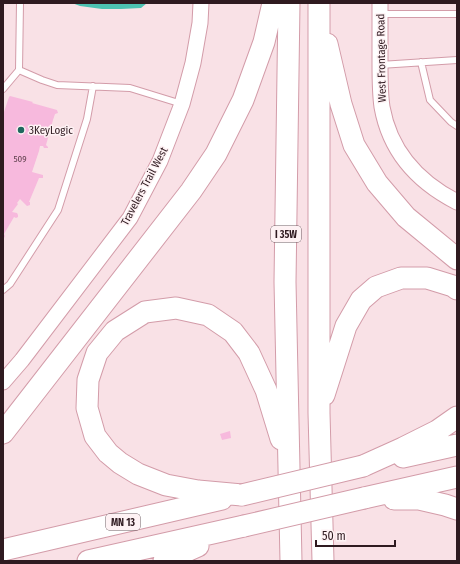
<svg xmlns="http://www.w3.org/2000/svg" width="460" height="564" font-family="'Fira Sans Condensed',sans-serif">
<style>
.water{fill:#4cc1b1}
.building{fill:#f7b9dd}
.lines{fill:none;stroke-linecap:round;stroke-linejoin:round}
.service-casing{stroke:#d39ca9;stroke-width:8}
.tertiary-casing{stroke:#d39ca9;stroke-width:17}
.motorway-casing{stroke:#d39ca9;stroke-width:23}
.service{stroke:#fff;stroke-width:6}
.tertiary{stroke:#fff;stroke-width:15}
.motorway{stroke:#fff;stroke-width:21}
.motorway-bridge-casing{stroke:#d39ca9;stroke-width:23;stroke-linecap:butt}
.motorway-bridge{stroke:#fff;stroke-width:21}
.poi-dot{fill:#1f685e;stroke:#fef2f4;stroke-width:1.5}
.labels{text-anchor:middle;stroke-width:3;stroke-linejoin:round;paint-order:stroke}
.number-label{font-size:9px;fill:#61424f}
.shield{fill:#fef2f4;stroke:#6d5b60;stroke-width:1}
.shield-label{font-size:10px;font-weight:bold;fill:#2f1a20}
.street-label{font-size:11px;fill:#2f1a20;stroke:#fef2f4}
.poi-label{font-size:11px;fill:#2f1a20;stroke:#fef2f4;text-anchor:start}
</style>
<rect width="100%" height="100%" fill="#f9e1e6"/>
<path class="water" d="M72 3H147L141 8 121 9H102L80 6Z"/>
<path class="building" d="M10 96 33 102 32 103 57 110 58 113 55 114 53 120 46 145 48 147V148H44L43 146H40L39 151 32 172 43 175V178H39L29 202H30V205L27 206 20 199 17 203 18 204 12 212 17 213 18 215V217L16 218 14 217 4 234 5 236 4 238 3 237V115L9 97Z
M230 431 231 438 222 440 220 434Z"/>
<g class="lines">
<defs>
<path id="service" d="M20 3 19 70 42 80 57 85 130 88 182 104
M381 14H457
M421 62 430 100 451 122 457 126
M380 65 457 60
M3 89 19 70
M3 290 10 284 58 210 87 119 93 86"/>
<path id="tertiary" d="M380 3C380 23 380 44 380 64 380 78 380 93 382 107 390 152 418 182 457 202
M3 382 22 360 130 218 160 161 182 104 193 63 200 23 201 3"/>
<path id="motorway" d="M289 3 285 282 291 561
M319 3V413L323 561
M327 44 341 104 354 145 377 183 406 217 457 259
M324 395 346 326 361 300 376 287 401 278H427L453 286 457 289
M3 433 191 191 216 154 243 100 264 42 273 3
M403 457 457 445
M363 466 403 448 437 431 457 417
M242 495 198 491 166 485 138 474 120 463 108 453 95 436 87 408 88 380 97 353 115 331 145 312 176 308 208 315 233 332 249 353 266 390 281 439
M364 498 457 477
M394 499H419L445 505 457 509
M3 550 222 499
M88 561 244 526
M164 561 198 546"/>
</defs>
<use href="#service" class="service-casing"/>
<use href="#tertiary" class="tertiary-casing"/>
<use href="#motorway" class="motorway-casing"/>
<use href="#service" class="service"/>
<use href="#tertiary" class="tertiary"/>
<use href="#motorway" class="motorway"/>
<defs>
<path id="motorway-bridge" d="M242 495 363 466
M244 526 364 498"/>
</defs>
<use href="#motorway-bridge" class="motorway-bridge-casing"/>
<use href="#motorway-bridge" class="motorway-bridge"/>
</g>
<circle class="poi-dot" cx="21" cy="130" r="4"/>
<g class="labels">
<g class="number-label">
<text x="20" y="162">509</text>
</g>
<g class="shield">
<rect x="271" y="226" width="30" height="16" rx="3"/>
<rect x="106" y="514" width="34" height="16" rx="3"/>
</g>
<g class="shield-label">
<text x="286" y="238">I 35W</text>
<text x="123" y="526">MN 13</text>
</g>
<g class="street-label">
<text transform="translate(381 58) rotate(-91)" y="4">West Frontage Road</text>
<text transform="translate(144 186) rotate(-62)" y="4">Travelers Trail West</text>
</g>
<g class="poi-label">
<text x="29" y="134">3KeyLogic</text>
</g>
</g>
<rect width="460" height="564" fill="none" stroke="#2f1a20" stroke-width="8"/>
<path d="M316 540v6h79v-6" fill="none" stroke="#2f1a20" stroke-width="2"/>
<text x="322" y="540" font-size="12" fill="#2f1a20" stroke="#fef2f4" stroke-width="3" paint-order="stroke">50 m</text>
</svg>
